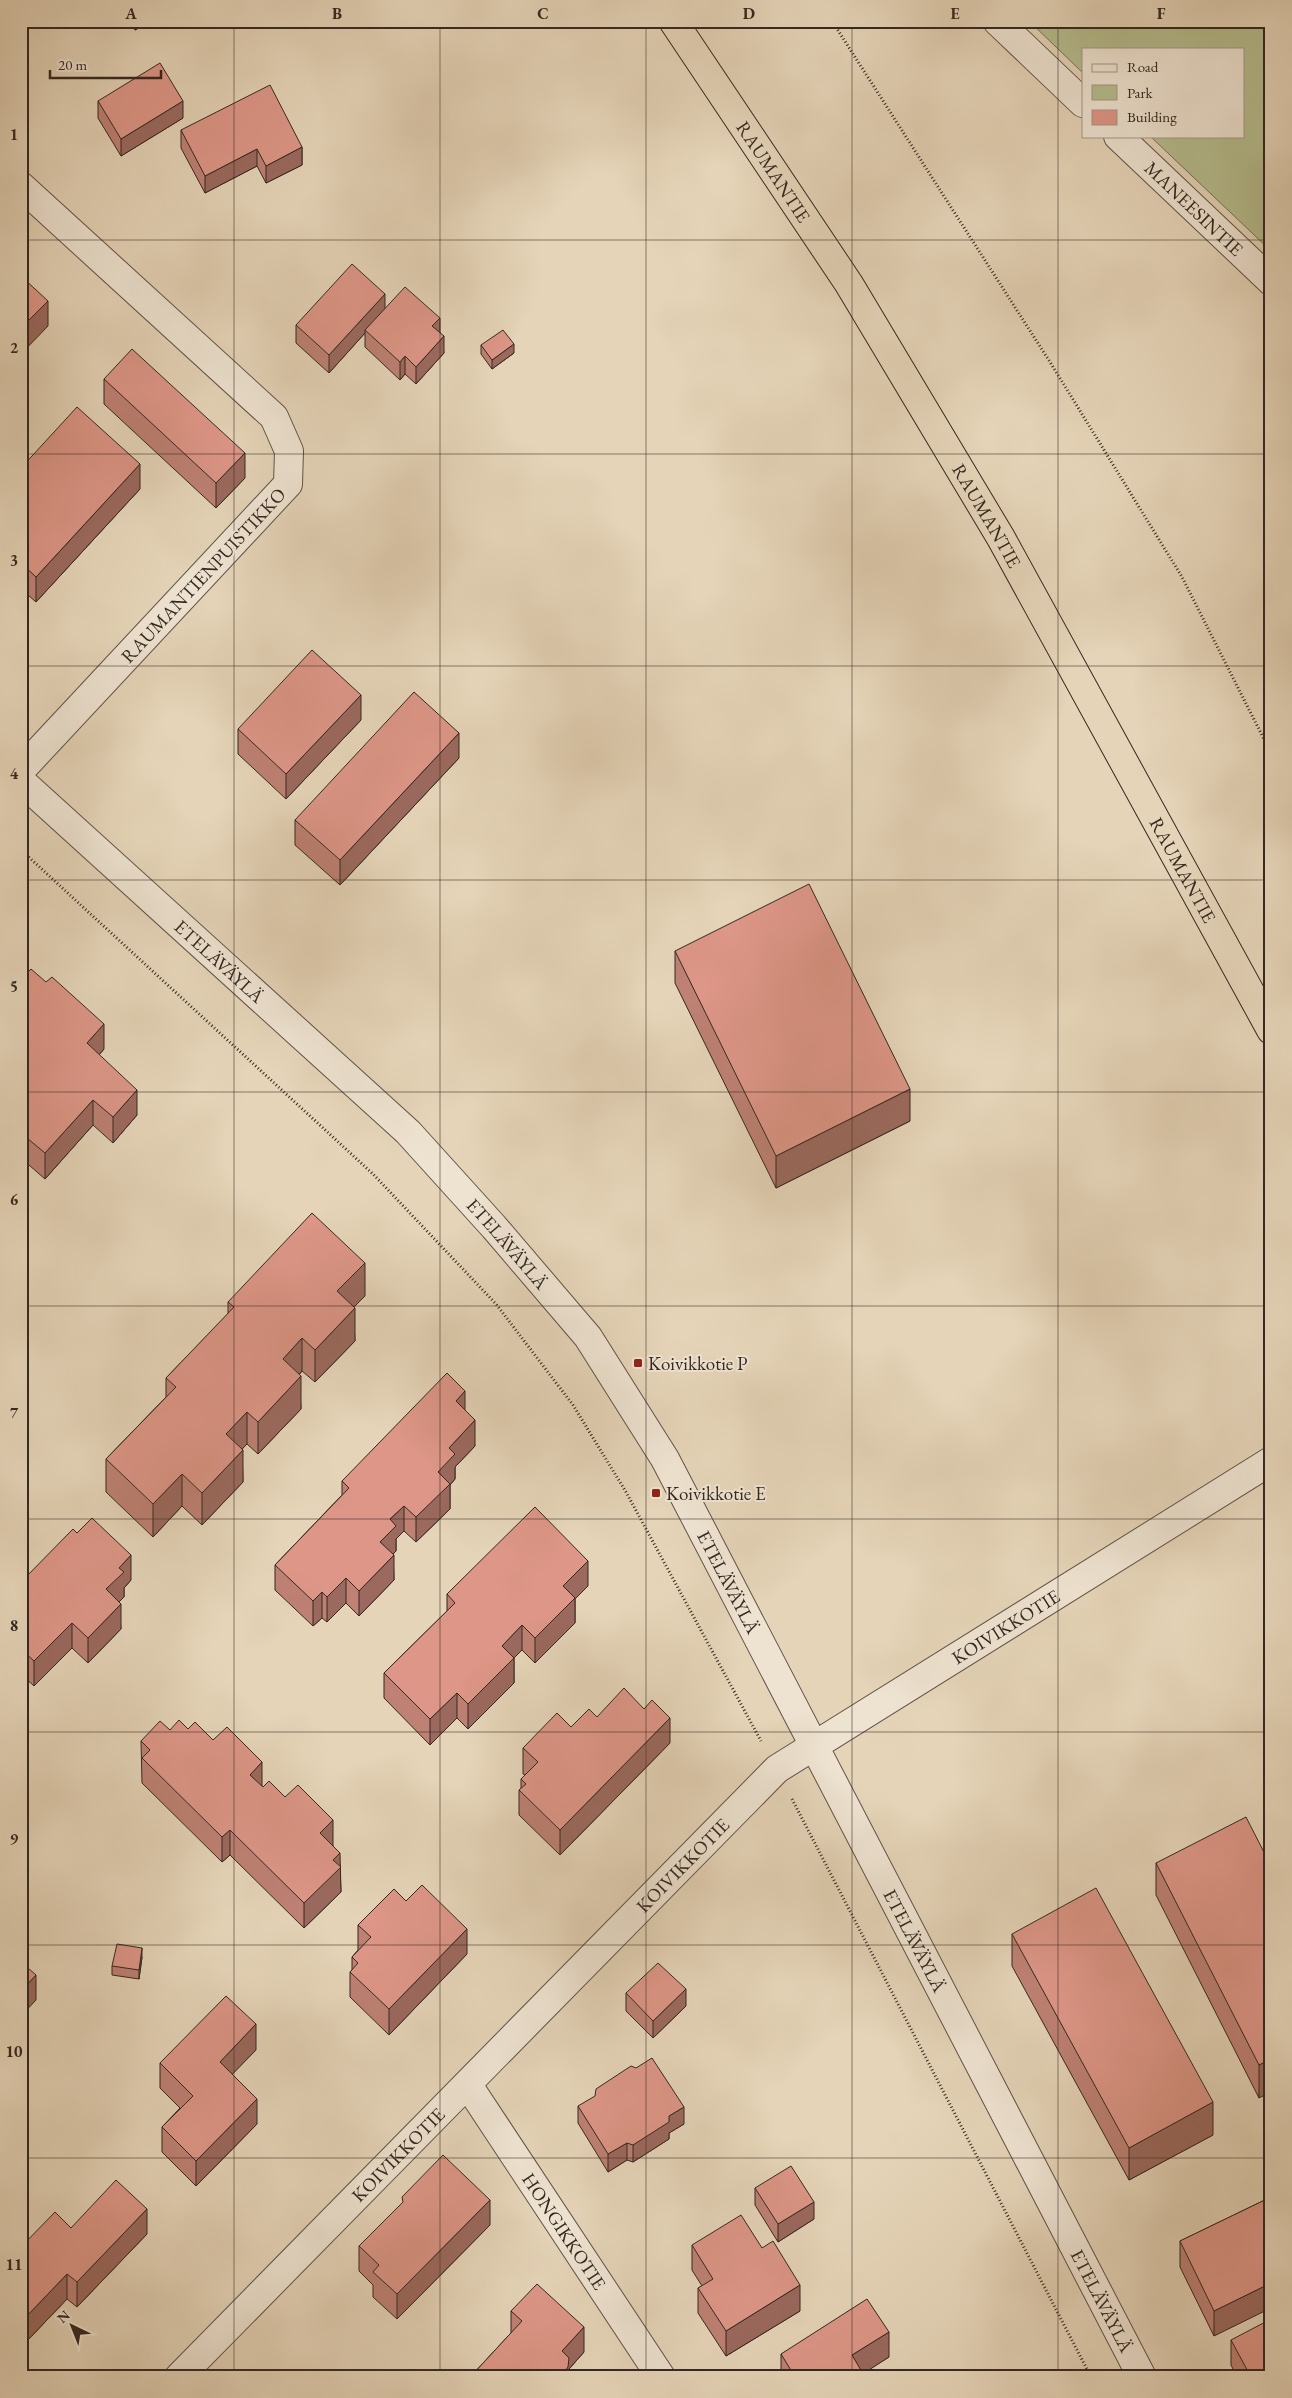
<svg xmlns="http://www.w3.org/2000/svg" width="1292" height="2398" font-family="'EB Garamond',serif">
<style>
.green{fill:#b5bc8e;stroke:#747258}
.lines{fill:none;stroke-linecap:round;stroke-linejoin:round}
.minor-casing{stroke:#605347;stroke-width:30}
.highway-casing{stroke:#342821;stroke-width:30}
.path{stroke:#342821;stroke-width:3;stroke-dasharray:1 2.5;stroke-linecap:butt}
.minor{stroke:#eee3d1;stroke-width:28}
.highway{stroke:#e5d4b8;stroke-width:28}
.wall{fill:#be8174;stroke:#342821}
.shaded-wall{fill:#9b695e;stroke:#342821}
.building{fill:#dd9687;stroke:#342821}
.grid{fill:none;stroke:#342821;stroke-width:1;stroke-opacity:0.55}
.poi-dot{fill:#8f2418;stroke:#eee3d1;stroke-width:2}
.labels{text-anchor:middle;stroke-width:4;stroke-linejoin:round;paint-order:stroke}
.street-label{font-size:19px;fill:#342821;stroke:#eee3d1}
.poi-label{font-size:19px;fill:#342821;stroke:#eee3d1;text-anchor:start}
.neatline{fill:none;stroke:#342821;stroke-width:2}
.grid-label{font-size:16px;text-anchor:middle;font-weight:bold;fill:#342821}
</style>
<rect width="100%" height="100%" fill="#e5d4b8"/>
<filter id="stains"><feTurbulence type="fractalNoise" baseFrequency=".004" numOctaves="4"/><feColorMatrix values="0 0 0 0 .2 0 0 0 0 .09 0 0 0 0 .02 0 0 0 .5 -.17"/></filter>
<radialGradient id="worn" r=".72"><stop offset=".6" stop-color="#630" stop-opacity="0"/><stop offset="1" stop-color="#630" stop-opacity=".3"/></radialGradient>
<path class="green" d="M1029 21H1271V251L1150 136H1243V49H1083V73Z"/>
<g class="lines">
<defs>
<g id="minor">
<path d="M997 21 1083 103"/>
<path id="s1" d="M1118 136 1271 281"/>
<path d="M21 186 274 417 289 451 288 484 21 770"/>
<path id="s2" d="M21 781 408 1132 494 1227 588 1337 665 1459 1142 2377"/>
<path id="s3" d="M468 2085 661 2377"/>
<path id="s4" d="M179 2377 777 1769 1271 1461"/>
</g>
<g id="highway">
<path id="s5" d="M673 21 849 284 1001 538 1271 1030"/>
</g>
</defs>
<use href="#minor" class="minor-casing"/>
<use href="#highway" class="highway-casing"/>
<path class="path" d="M832 21 1050 362 1182 577 1271 753
M21 850 373 1174 496 1304 573 1405 626 1492 761 1741
M792 1799 1091 2377"/>
<use href="#minor" class="minor"/>
<use href="#highway" class="highway"/>
</g>
<path class="wall" d="M130 21H152L135 30Z
M98 101 183 118 121 156 98 118Z
M181 130 302 147V165L266 183 257 166 205 193 181 148Z
M385 309 440 332 444 353 416 384 405 374 400 380 365 347V333L329 373 296 343V325Z
M481 345 514 353 492 369 481 354Z
M104 379 245 478 216 508 104 404Z
M21 468 140 489 36 602 21 589Z
M361 720 286 799 238 754V729Z
M459 758 340 885 295 845V820Z
M675 951 910 1121 776 1188 675 983Z
M21 980 104 1049 99 1055 137 1115 113 1143 93 1125 45 1179 21 1158Z
M365 1296 353 1307 355 1341 315 1382 302 1371 299 1375 301 1409 258 1454 247 1444 242 1449 243 1482 202 1525 182 1506 153 1537 106 1492V1459L166 1397V1378L228 1314V1302Z
M465 1410 475 1446 455 1467V1479L450 1485V1509L416 1542 404 1531 396 1539V1551L393 1554 394 1580 359 1616 346 1603 327 1622 322 1618 313 1626 275 1590V1565L342 1495V1481Z
M77 1533 131 1580 124 1588V1597L119 1602 121 1629 88 1663 72 1648 34 1686 21 1674V1582Z
M588 1586 575 1599V1623L535 1663 522 1650 514 1658V1683L468 1729 457 1718 430 1745 384 1698V1673L447 1611V1594Z
M597 1717 670 1743 560 1855 519 1815V1790L521 1789V1779L525 1775 523 1774V1748Z
M188 1729 262 1786 333 1845 340 1867 341 1892 304 1928 230 1855 222 1862 142 1783 141 1741 170 1730Z
M1156 1863 1271 1866 1259 2098 1156 1895Z
M406 1901 467 1954 389 2035 350 1997V1972L352 1970V1957L358 1950V1925Z
M1012 1934 1213 2135 1129 2180 1012 1966Z
M142 1957 139 1979 112 1975V1966Z
M626 1993 686 2006 653 2038 626 2011Z
M256 2050 232 2074 257 2124 196 2186 162 2152V2127L180 2108 160 2088V2063Z
M578 2106 684 2124 669 2133V2139L633 2162 627 2160 608 2172 578 2123Z
M755 2188 814 2219 778 2242 755 2205Z
M1271 2197 1214 2336 1180 2267V2241Z
M490 2225 397 2319 373 2297V2285L359 2271V2246Z
M71 2228 147 2234 77 2307 67 2299 26 2342 21 2337V2247Z
M692 2245 800 2311 726 2356 698 2313V2288L702 2286 692 2270Z
M511 2311 584 2352 569 2369V2377H472V2375L511 2333Z
M1231 2340 1271 2377H1237L1231 2365Z
M781 2354 889 2357 863 2373 865 2377H781Z"/>
<path class="shaded-wall" d="M135 21H152L135 30Z
M183 101V118L121 156V139Z
M302 147V165L266 183V166Z
M257 149V166L205 193V176Z
M385 294V311L365 330V333L329 373V355Z
M48 301V326L21 354V328Z
M440 318V335L432 326Z
M444 336V353L416 384V367Z
M514 344V353L492 369V360Z
M405 356V374L400 380V362Z
M245 453V478L216 508V483Z
M140 464V489L36 602V577Z
M361 695V720L286 799V774Z
M459 733V758L340 885V860Z
M104 1024V1049L87 1069V1043Z
M910 1089V1121L776 1188V1156Z
M137 1090V1115L113 1143V1117Z
M93 1100V1125L45 1179V1153Z
M365 1263V1296L337 1324V1291Z
M355 1308V1341L315 1382V1350Z
M302 1338V1371L283 1392V1359Z
M301 1376V1409L258 1454V1422Z
M465 1391V1416L456 1401Z
M247 1412V1444L226 1466V1434Z
M475 1420V1446L455 1467V1479L450 1485V1509L416 1542V1517L449 1448Z
M243 1450V1482L202 1525V1493Z
M182 1474V1506L153 1537V1504Z
M404 1506V1531L396 1539V1551L380 1568V1542L390 1519Z
M131 1555V1580L124 1588V1597L106 1615V1589L119 1568Z
M394 1555V1580L359 1616V1591Z
M588 1561V1586L575 1599V1623L535 1663V1638L563 1586Z
M346 1578V1603L327 1622V1597Z
M322 1592V1618L313 1626V1601Z
M121 1604V1629L88 1663V1638Z
M72 1623V1648L34 1686V1661Z
M522 1625V1650L514 1658V1683L468 1729V1704L502 1646Z
M457 1693V1718L430 1745V1719Z
M670 1718V1743L560 1855V1830Z
M262 1762V1788L250 1775Z
M333 1820V1845L320 1858V1833Z
M230 1830V1855L222 1862V1837Z
M340 1853 341 1892 304 1928V1903L333 1860Z
M467 1929V1954L389 2035V2009Z
M142 1948V1957L139 1979V1970Z
M36 1975V2000L21 2016V1991Z
M686 1989V2006L653 2038V2021Z
M256 2024V2050L220 2087V2062Z
M1271 2059V2092L1259 2098V2065Z
M257 2099V2124L196 2186V2161Z
M1213 2102V2135L1129 2180V2148Z
M684 2107V2124L669 2133V2139L633 2162V2145L669 2116Z
M627 2143V2160L608 2172V2154Z
M490 2200V2225L397 2319V2294Z
M814 2202V2219L778 2242V2224Z
M147 2209V2234L77 2307V2282Z
M67 2274V2299L26 2342V2317Z
M1271 2283V2308L1214 2336V2311Z
M800 2285V2311L726 2356V2331Z
M584 2327V2352L569 2369V2377H560L562 2351Z
M889 2332V2357L858 2377 852 2355Z"/>
<path class="building" d="M160 63 183 101 121 139 98 101Z
M270 85 302 147 266 166 257 149 205 176 181 130Z
M352 264 385 294 329 355 296 325Z
M21 276 48 301 21 328Z
M405 287 440 318 432 326 444 336 416 367 405 356 400 362 365 330Z
M503 330 514 344 492 360 481 345Z
M132 349 245 453 216 483 104 379Z
M77 407 140 464 36 577 21 563V468Z
M312 650 361 695 286 774 238 729Z
M414 692 459 733 340 860 295 820Z
M809 884 910 1089 776 1156 675 951Z
M31 969 46 982 52 977 104 1024 87 1043 137 1090 113 1117 93 1100 45 1153 21 1133V980Z
M312 1213 365 1263 337 1291 355 1308 315 1350 302 1338 283 1359 301 1376 258 1422 247 1412 226 1434 243 1450 202 1493 182 1474 153 1504 106 1459 176 1387 166 1378 234 1307 228 1302Z
M447 1373 465 1391 456 1401 475 1420 449 1448 455 1454 438 1472 450 1484 416 1517 404 1506 390 1519 396 1526 380 1542 394 1555 359 1591 346 1578 327 1597 322 1592 313 1601 275 1565 349 1488 342 1481Z
M535 1507 588 1561 563 1586 575 1598 535 1638 522 1625 502 1646 514 1658 468 1704 457 1693 430 1719 384 1673 455 1603 447 1594Z
M92 1518 131 1555 119 1568 124 1572 106 1589 121 1604 88 1638 72 1623 34 1661 21 1649V1582L73 1529 77 1533Z
M624 1688 644 1709 652 1700 670 1718 560 1830 519 1790 526 1784 521 1779 538 1762 523 1748 557 1713 571 1727 589 1709 597 1717Z
M179 1720 188 1729 195 1722 213 1740 227 1727 262 1762 250 1775 263 1787 269 1781 285 1797 298 1785 333 1820 320 1833 340 1853 333 1860 341 1867 304 1903 230 1830 222 1837 142 1758 150 1750 141 1741 160 1721 170 1730Z
M1246 1817 1271 1866V2059L1259 2065 1156 1863Z
M422 1885 467 1929 389 2009 350 1972 358 1963 352 1957 371 1937 358 1925 394 1889 406 1901Z
M1096 1888 1213 2102 1129 2148 1012 1934Z
M117 1944 142 1948 139 1970 112 1966Z
M21 1962 36 1975 21 1991Z
M658 1963 686 1989 653 2021 626 1993Z
M226 1996 256 2024 220 2062 257 2099 196 2161 162 2127 193 2096 160 2063Z
M652 2058 684 2107 669 2116V2122L633 2145 627 2143 608 2154 578 2106 595 2096 596 2089 631 2066 636 2068Z
M443 2155 490 2200 397 2294 373 2272 379 2265 359 2246 403 2202 402 2197Z
M791 2166 814 2202 778 2224 755 2188Z
M116 2180 147 2209 77 2282 67 2274 26 2317 21 2312V2247L55 2212 71 2228Z
M1271 2197V2283L1214 2311 1180 2241Z
M741 2215 762 2248 773 2241 800 2285 726 2331 698 2288 713 2279 692 2245Z
M537 2284 584 2327 562 2351 569 2358 568 2367 560 2377H474L472 2375 522 2321 511 2311Z
M867 2299 889 2332 852 2355 865 2377H784L792 2372 781 2354Z
M1271 2319V2377H1251L1231 2340Z"/>
<path class="grid" d="M234 21V2377M440 21V2377M646 21V2377M852 21V2377M1058 21V2377M21 240H1271M21 454H1271M21 666H1271M21 880H1271M21 1092H1271M21 1306H1271M21 1519H1271M21 1732H1271M21 1945H1271M21 2158H1271"/>
<g class="poi-dot">
<rect x="633" y="1358" width="10" height="10" rx="2.5"/>
<rect x="651" y="1488" width="10" height="10" rx="2.5"/>
</g>
<g class="labels">
<g class="street-label">
<text dy="7" stroke="none"><textPath href="#s5" startOffset="181">RAUMANTIE</textPath></text>
<text dy="7" stroke="none"><textPath href="#s1" startOffset="105">MANEESINTIE</textPath></text>
<text dy="7" stroke="none"><textPath href="#s5" startOffset="586">RAUMANTIE</textPath></text>
<text transform="translate(203 575) rotate(-47)" y="7">RAUMANTIENPUISTIKKO</text>
<text dy="7" stroke="none"><textPath href="#s5" startOffset="991">RAUMANTIE</textPath></text>
<text dy="7" stroke="none"><textPath href="#s2" startOffset="268">ETELÄVÄYLÄ</textPath></text>
<text dy="7" stroke="none"><textPath href="#s2" startOffset="672">ETELÄVÄYLÄ</textPath></text>
<text dy="7" stroke="none"><textPath href="#s2" startOffset="1078">ETELÄVÄYLÄ</textPath></text>
<text dy="7" stroke="none"><textPath href="#s4" startOffset="1122">KOIVIKKOTIE</textPath></text>
<text dy="7" stroke="none"><textPath href="#s4" startOffset="718">KOIVIKKOTIE</textPath></text>
<text dy="7" stroke="none"><textPath href="#s2" startOffset="1482">ETELÄVÄYLÄ</textPath></text>
<text dy="7" stroke="none"><textPath href="#s4" startOffset="312">KOIVIKKOTIE</textPath></text>
<text dy="7" stroke="none"><textPath href="#s3" startOffset="175">HONGIKKOTIE</textPath></text>
<text dy="7" stroke="none"><textPath href="#s2" startOffset="1888">ETELÄVÄYLÄ</textPath></text>
</g>
<g class="poi-label">
<text x="648" y="1370">Koivikkotie P</text>
<text x="666" y="1500">Koivikkotie E</text>
</g>
</g>
<rect width="1292" height="2398" fill="none" stroke="#e5d4b8" stroke-width="55"/>
<rect x="1082" y="48" width="162" height="90" fill="#eee3d1" stroke="#a4988b"/>
<rect x="1092" y="64" width="25" height="8" fill="#eee3d1" stroke="#a4988b"/>
<text x="1127" y="72" font-size="15" fill="#342821">Road</text>
<rect x="1092" y="85" width="25" height="15" fill="#b5bc8e" stroke="#a4988b"/>
<text x="1127" y="98" font-size="15" fill="#342821">Park</text>
<rect x="1092" y="110" width="25" height="15" fill="#dd9687" stroke="#a4988b"/>
<text x="1127" y="122" font-size="15" fill="#342821">Building</text>
<g transform="translate(72 2326) rotate(317)" stroke="#eee3d1" stroke-width="4" paint-order="stroke">
<path d="M0-4L9 19L0 12L-9 19Z" fill="#342821"/>
<text y="-8" font-size="14" font-weight="bold" text-anchor="middle" fill="#342821">N</text>
</g>
<path d="M50 70v8h111v-8" fill="none" stroke="#342821" stroke-width="2.5"/>
<text x="58" y="70" font-size="15" fill="#342821" stroke="#eee3d1" stroke-width="4" paint-order="stroke">20 m</text>
<rect x="28" y="28" width="1236" height="2342" class="neatline"/>
<g class="grid-label">
<text x="131" y="19">A</text>
<text x="337" y="19">B</text>
<text x="543" y="19">C</text>
<text x="749" y="19">D</text>
<text x="955" y="19">E</text>
<text x="1161" y="19">F</text>
<text x="14" y="140">1</text>
<text x="14" y="353">2</text>
<text x="14" y="566">3</text>
<text x="14" y="779">4</text>
<text x="14" y="992">5</text>
<text x="14" y="1205">6</text>
<text x="14" y="1418">7</text>
<text x="14" y="1631">8</text>
<text x="14" y="1844">9</text>
<text x="14" y="2057">10</text>
<text x="14" y="2270">11</text>
</g>
<rect width="100%" height="100%" filter="url(#stains)"/>
<rect width="100%" height="100%" fill="url(#worn)"/>
</svg>
